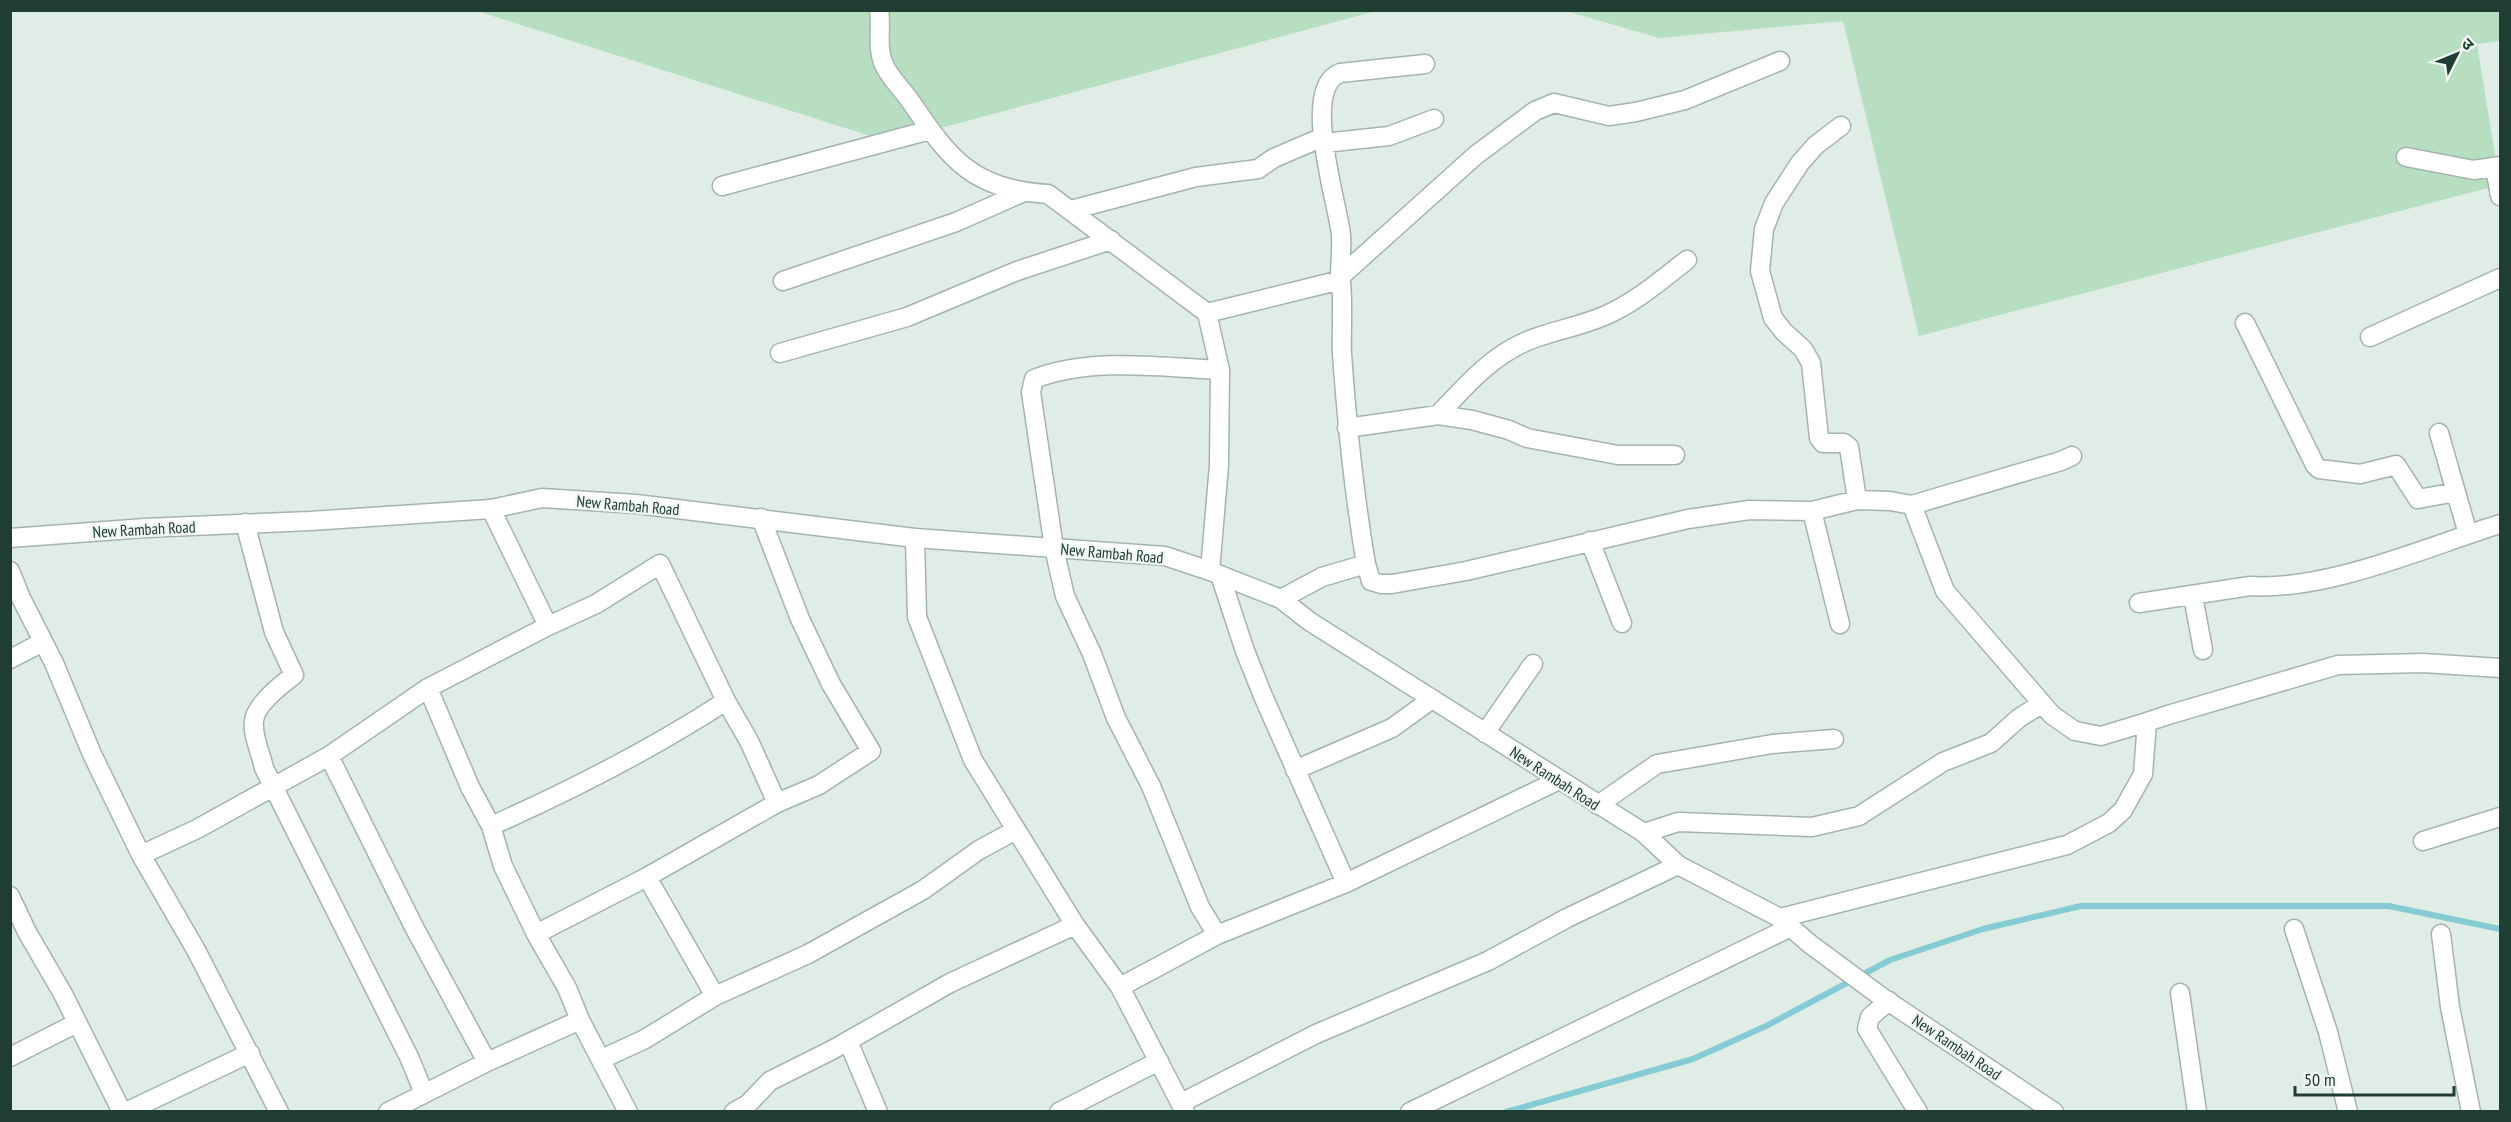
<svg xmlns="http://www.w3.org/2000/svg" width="2511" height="1122" font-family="'PT Sans Narrow','Noto Sans Devanagari',sans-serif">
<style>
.green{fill:#b8dec1}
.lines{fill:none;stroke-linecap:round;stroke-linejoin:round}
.stream{stroke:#85cbd4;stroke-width:6}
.minor-casing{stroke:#a3b4ad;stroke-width:21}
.tertiary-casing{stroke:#a3b4ad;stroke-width:21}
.minor{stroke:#fff;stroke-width:18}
.tertiary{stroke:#fff;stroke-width:18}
.labels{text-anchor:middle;stroke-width:4.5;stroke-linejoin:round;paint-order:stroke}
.street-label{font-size:16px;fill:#203d34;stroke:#f1f8f4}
</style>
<rect width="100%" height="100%" fill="#e0ece6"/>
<path class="green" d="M477 11H1376L889 142Z
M1566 11H2500V41L2477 44 2500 185 1919 336 1843 21 1659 38Z"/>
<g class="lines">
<path class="stream" d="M1506 1112 1693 1059 1766 1026 1890 960 1983 929 2081 906H2389L2500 929"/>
<defs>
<path id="minor" d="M879 10C882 28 876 47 884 65 890 78 903 90 911 102 951 161 973 189 1048 194L1207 313 1220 370 1219 465 1210 571
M1841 126 1816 145 1800 163 1774 203 1764 229 1760 271 1773 318 1784 332 1803 349 1811 363 1819 438 1823 443H1844L1849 447 1857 500
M1324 143 1389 136 1434 119
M2406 157 2474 170 2500 166
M2495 168 2500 196
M722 186 930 130
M1071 210 1196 177 1258 169 1274 158 1323 137
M1340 277C1340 263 1342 249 1341 235 1338 203 1300 88 1340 73L1425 64
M783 281 956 222 1024 192
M1207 313 1341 280
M2245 323 2315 465 2319 469 2360 474 2396 465 2418 499 2456 492
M2370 337 2500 278
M780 353 907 317 1017 271 1111 240
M1438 415C1461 391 1484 364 1513 348 1541 332 1574 329 1604 316 1635 303 1661 280 1687 260
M1347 428 1438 415 1472 420 1509 430 1527 438 1618 455H1675
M2439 433 2468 534
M1912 505 2061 461 2072 456
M491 509 548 626
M1812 511 1840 624
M245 523 274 632 294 675C282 684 255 705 254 721 252 735 261 754 264 768L409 1057 424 1093
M915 538 917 617 973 760 1075 925 1120 987 1217 935 1346 883 1559 780
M1590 541 1622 623
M1366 564 1371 581 1381 584H1392L1466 571 1688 519 1749 510 1812 511 1857 500 1890 501 1912 505 1945 591 2052 715 2075 731 2101 736 2147 722
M10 571 21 598 54 663 92 754 141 855 196 950 279 1112
M1220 575 1245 651 1263 696 1346 883
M2193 596 2203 650
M1281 599 1322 577 1366 564C1354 494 1347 425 1342 354 1341 336 1344 290 1340 277L1476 155 1535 111 1554 103 1609 116 1636 112 1685 100 1780 61
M2139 603 2250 586C2328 591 2426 547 2500 524
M10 659 43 642
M428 688 470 787 491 826 503 866 536 934 567 988 580 1020
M1485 733 1533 664
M1295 770 1392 728 1432 699
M1598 805 1657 764 1772 744 1834 739
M491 826C572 790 652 749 726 701
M1644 833 1678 822 1812 827 1859 816 1943 762 1991 743 2019 718 2041 704
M2423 841 2500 817
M141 855 197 829 329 756
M647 877 715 996
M10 896 27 932 63 994 122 1112
M1780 918 2067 845 2109 823 2123 810 2143 774 2147 722 2168 715 2338 665 2423 663 2500 668
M2294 929 2328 1032 2348 1112
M536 934 647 877 777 803 819 785 871 751 831 684 800 619 761 518
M2441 934 2450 1007 2471 1112
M1217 935 1200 907 1151 786 1116 718 1092 654 1065 596 1054 548 1031 392 1034 379C1092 357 1160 367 1220 370
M1120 987 1185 1112
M2180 993 2197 1112
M1889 1001 1870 1017 1867 1029 1918 1112
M848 1041 878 1112
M10 1057 77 1023
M602 1059 645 1039 715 996 808 954 923 890 979 850 1016 830
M487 1062 414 927 329 756 428 688 548 626 596 604 660 564 726 701 749 741 777 803
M1181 1103 1316 1034 1488 961 1567 918 1678 865
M126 1112 250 1053
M388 1112 487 1062 580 1020 628 1112
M734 1112 748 1104 770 1081 832 1050 950 983 1075 925
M1059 1112 1159 1061
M1410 1112 1791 927"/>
<path id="tertiary" d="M10 538 145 528 310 521 491 509 542 498 636 504 915 538 1165 556 1210 571 1281 599 1309 621 1644 833 1678 865 1780 918 1810 944 1883 998 2054 1112"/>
</defs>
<use href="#minor" class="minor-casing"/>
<use href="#tertiary" class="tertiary-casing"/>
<use href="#minor" class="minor"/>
<use href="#tertiary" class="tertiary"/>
</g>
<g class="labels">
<g class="street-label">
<text transform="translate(628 505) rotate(5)" y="6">New Rambah Road</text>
<text transform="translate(144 529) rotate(-3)" y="6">New Rambah Road</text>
<text transform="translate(1112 553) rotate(5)" y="6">New Rambah Road</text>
<text transform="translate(1555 778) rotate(33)" y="6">New Rambah Road</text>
<text transform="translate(1957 1047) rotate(34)" y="6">New Rambah Road</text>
</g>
</g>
<rect width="2511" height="1122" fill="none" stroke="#203d34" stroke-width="24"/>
<g transform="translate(2457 54) rotate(47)" stroke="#f1f8f4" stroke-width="4.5" paint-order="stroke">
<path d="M0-4.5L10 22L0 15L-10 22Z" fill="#203d34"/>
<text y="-9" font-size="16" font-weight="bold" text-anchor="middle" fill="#203d34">उ</text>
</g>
<path d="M2295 1086v9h159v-9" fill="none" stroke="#203d34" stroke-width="3"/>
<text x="2304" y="1086" font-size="18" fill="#203d34" stroke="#f1f8f4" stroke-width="4.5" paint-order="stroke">50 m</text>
</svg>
